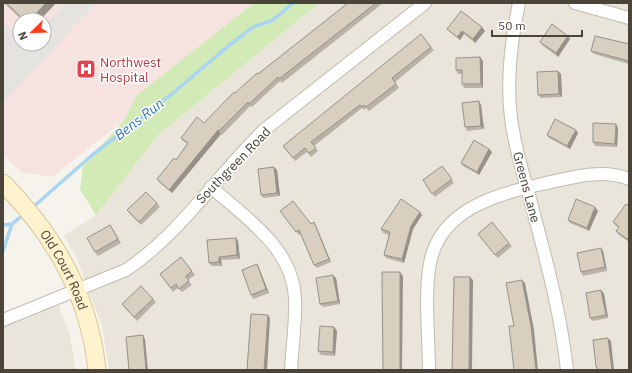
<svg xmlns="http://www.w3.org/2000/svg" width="632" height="373" font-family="'IBM Plex Sans',sans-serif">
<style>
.residential{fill:#eae5da}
.medical{fill:#f6e3e0;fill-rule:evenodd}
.green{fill:#d2eab5}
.parking{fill:#e5e3e0}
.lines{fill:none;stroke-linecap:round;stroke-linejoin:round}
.stream{stroke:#a9d4f2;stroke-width:3.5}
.street-casing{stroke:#c2bbae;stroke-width:14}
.secondary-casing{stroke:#d6c79b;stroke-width:19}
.street{stroke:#fff;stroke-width:12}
.secondary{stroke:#fff3cd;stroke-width:17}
.wall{fill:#bab2a6}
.shaded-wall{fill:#979187}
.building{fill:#d8cfc1;stroke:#979187}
.labels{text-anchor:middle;stroke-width:3;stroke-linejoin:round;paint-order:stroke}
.health-label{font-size:13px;fill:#be3a42;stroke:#fff;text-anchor:start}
.street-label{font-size:13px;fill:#4b4439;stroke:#fff}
.water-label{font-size:14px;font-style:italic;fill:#2e7ab2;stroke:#fff}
</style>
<rect width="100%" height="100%" fill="#f6f3ec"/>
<path class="residential" d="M319 3H629V370H109L102 326 77 259 64 236 96 215 158 135Z
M54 293 70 335 76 370H3V313Z"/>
<path class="medical" d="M3 3H254L137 95 124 120 52 177 21 172 3 155ZM20 20H44V44H20Z"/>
<path class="green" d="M254 3H319L158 135 96 215 80 189 83 166 124 120 137 95Z"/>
<path class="parking" d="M66 3H96L3 103V22L20 38V44H44V26Z"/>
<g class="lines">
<path class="stream" d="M32 208 91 156 173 93 227 47 253 27 273 20 293 3
M3 225 12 224
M3 251 12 224 24 214"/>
<defs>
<path id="street" d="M519 3C511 41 506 79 511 118 515 152 527 185 535 218 549 270 561 317 567 370
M575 3 629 18
M211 187C245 217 294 249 295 299 296 323 292 347 291 370
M3 320 126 270C180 234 217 176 264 130L425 3
M429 370C429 337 424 295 430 263 440 210 496 194 542 184 570 178 601 168 629 179"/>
<g id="secondary">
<path id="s1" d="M3 183C55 236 89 295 97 370"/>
</g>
</defs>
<use href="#street" class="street-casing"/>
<use href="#secondary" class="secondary-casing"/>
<use href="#street" class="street"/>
<use href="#secondary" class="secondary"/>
</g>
<path class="wall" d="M4 3H56L40 20H22Z
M348 3H383L282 83 280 81 252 107 250 106 222 135 221 134 172 193 159 182 157 179 176 160 188 144 183 141 181 138 204 123 235 93 258 74Z
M447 29 485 31 475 43 464 34 460 40 450 32Z
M568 36 570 39 558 57 542 45 540 42Z
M629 44V64L594 54 591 51Z
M431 47 434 50 395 82 399 88 369 111 366 108 364 110 362 108 314 146 318 151 311 157 307 152 295 161 283 146Z
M483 61V88H464L462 84V74H458L456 70Z
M561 74 562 97 541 98 538 95Z
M481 105 484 129 467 131 465 127Z
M618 128 617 147 595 146 593 142Z
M578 133 570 149 549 138 547 135Z
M489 149 492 152 479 175 463 166 461 163Z
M442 166 454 183 435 197 423 180Z
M274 167 277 170 280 196 263 198 261 195Z
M157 203 160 207 141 225 130 214 127 210Z
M629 206V242L619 235 616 231 619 228 616 226 613 222Z
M280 211 316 226 331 262 317 268 314 265 301 234 299 235Z
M598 211 589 231 570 223 568 220Z
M422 215 413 229 404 263 386 258 384 255 389 235 383 233 381 229Z
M113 229 121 243 98 256 95 252Z
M478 234 509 243 512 246 498 258Z
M236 238 238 241 240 259 221 260 222 266H212L209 263Z
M601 248 603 251 607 271 583 276 581 272Z
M181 257 195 275 188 280 192 285 182 292 178 288 173 292 160 274Z
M257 264 259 268 269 293 253 299 251 295Z
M336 278 340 304 323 307 320 304Z
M601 290 604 294 608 318 593 321 590 318Z
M153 299 156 302 137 321 125 308 122 304Z
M334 327 337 331 335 356 321 355 318 351Z"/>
<path class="shaded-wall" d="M46 3H56L40 20H30Z
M482 27 485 31 475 43 473 39Z
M462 31 464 34 460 40 457 37Z
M568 36 570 39 558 57 556 53Z
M480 57 483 61V88L481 84Z
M558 71 561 74 562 97 559 94Z
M479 101 481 105 484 129 481 126Z
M616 124 618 128 617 147 615 144Z
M218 130 221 134 172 193 169 190Z
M576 130 578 133 570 149 567 146Z
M489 149 492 152 479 175 477 172Z
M274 167 277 170 280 196 277 193Z
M595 207 598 211 589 231 587 228Z
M420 212 422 215 413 229 404 263 402 259 411 226Z
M314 222 316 226 331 262 329 259Z
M236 238 238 241 240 259 237 255Z
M601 248 603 251 607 271 605 267Z
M219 257 221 260 222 266 219 262Z
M257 264 259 268 269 293 266 289Z
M400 272 403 276 402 370H400Z
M333 275 336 278 340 304 338 301Z
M470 277 473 280 472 370H469Z
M522 280 525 283 534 330 538 370H536Z
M601 290 604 294 608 318 606 315Z
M268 315 270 318 267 370H264Z
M334 327 337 331 335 356 333 352Z
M143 335 145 339 148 370H146Z
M608 338 611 341 614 370H612Z"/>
<path class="building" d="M6 3H46L30 20H24Z
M348 3H376L279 79 278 77 249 104 248 102 219 131 218 130 169 190 157 179 174 158 176 160 188 143 181 138 197 117 204 123 234 92 235 93 257 73 258 74Z
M461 11 482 27 473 39 462 31 457 37 447 29Z
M552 24 568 36 556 53 540 42Z
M421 34 431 47 392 78 396 84 366 107 364 105 361 107 360 105 311 142 316 148 309 153 305 148 293 158 283 146Z
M595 36 629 44V61L591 51Z
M480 57 481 84H462V70H456V58Z
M558 71 559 94 538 95 537 72Z
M479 101 481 126 465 127 462 103Z
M555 119 576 130 567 146 547 135Z
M593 123 616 124 615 144 593 142Z
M474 140 489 149 477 172 461 163Z
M442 166 452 179 432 194 423 180Z
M274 167 277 193 261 195 258 169Z
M146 192 157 203 139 222 127 210Z
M401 199 420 212 411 226 402 259 384 255 390 232 381 229Z
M576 199 595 207 587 228 568 220Z
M293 201 311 224 314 222 329 259 314 265 299 230 296 232 280 211Z
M626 204 629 206V237L627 239 616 231 619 227 613 222Z
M492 222 509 243 495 255 478 234Z
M110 225 118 239 95 252 87 238Z
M236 238 237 255 219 257V262L209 263 207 240Z
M601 248 605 267 581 272 577 253Z
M181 257 192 271 186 276 189 281 179 289 176 284 171 288 160 274Z
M257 264 266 289 251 295 242 270Z
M382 272H400V370H383Z
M333 275 338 301 320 304 316 278Z
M454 277H470L469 370H452Z
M522 280 531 326 536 370H514L509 326H514L506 283Z
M141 286 153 299 134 317 122 304Z
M601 290 606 315 590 318 586 293Z
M251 314 268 315 264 370H247Z
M320 326 334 327 333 352 318 351Z
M143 335 146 370H129L126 337Z
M608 338 612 370H597V367H596L593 340Z"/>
<defs>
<symbol id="hospital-square" viewBox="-11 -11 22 22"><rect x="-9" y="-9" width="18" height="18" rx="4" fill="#e0444e" stroke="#fff"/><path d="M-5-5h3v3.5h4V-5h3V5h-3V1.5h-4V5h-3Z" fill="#fff"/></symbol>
</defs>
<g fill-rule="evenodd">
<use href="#hospital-square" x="75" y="58" width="22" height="22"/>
</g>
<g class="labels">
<g class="health-label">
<text x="100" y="67">Northwest<tspan x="100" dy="15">Hospital</tspan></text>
</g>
<g class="street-label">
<text transform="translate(233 165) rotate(-46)" y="5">Southgreen Road</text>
<text transform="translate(527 187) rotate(75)" y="5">Greens Lane</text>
<text dy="5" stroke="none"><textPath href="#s1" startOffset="107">Old Court Road</textPath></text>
</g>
<g class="water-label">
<text transform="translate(139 119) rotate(-38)" y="5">Bens Run</text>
</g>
</g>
<rect width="632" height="373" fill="none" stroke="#4b4439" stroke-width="8"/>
<g transform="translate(32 32) rotate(247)"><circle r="19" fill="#ffffff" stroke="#b7b4b0"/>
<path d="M0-3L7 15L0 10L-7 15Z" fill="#fc3f1d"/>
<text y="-6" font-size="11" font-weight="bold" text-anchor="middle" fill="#4b4439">N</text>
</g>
<path d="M492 30v6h90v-6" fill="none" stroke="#4b4439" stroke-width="2"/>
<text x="498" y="30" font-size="12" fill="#4b4439" stroke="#ffffff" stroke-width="3" paint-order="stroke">50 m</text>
</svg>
